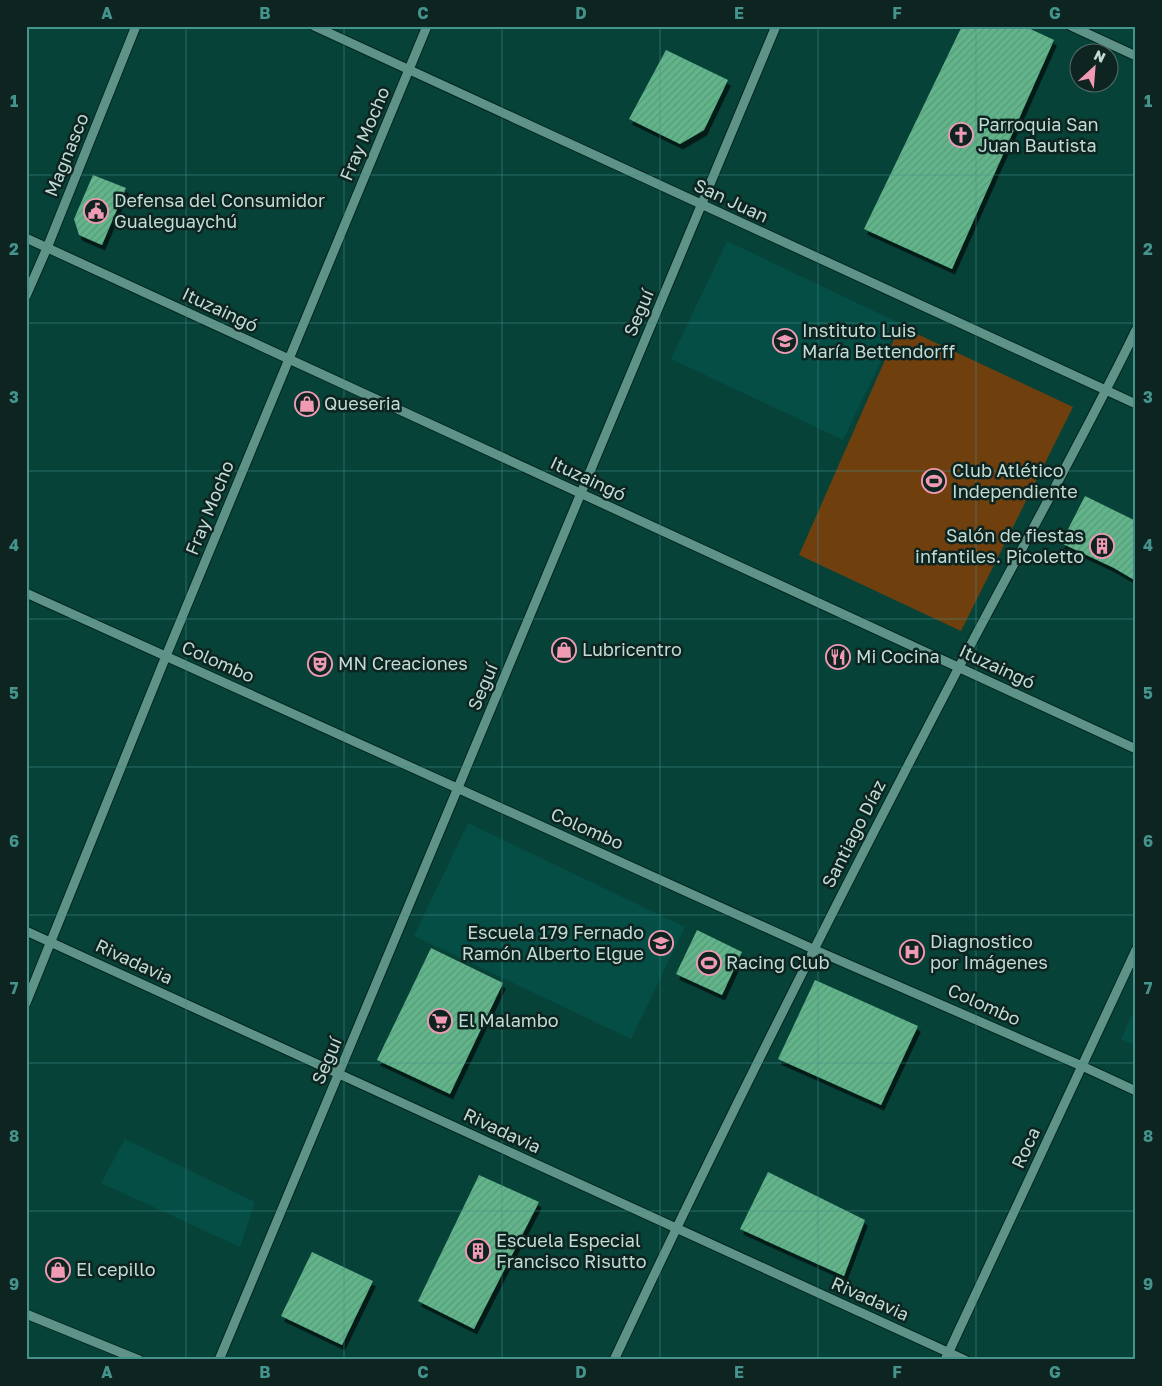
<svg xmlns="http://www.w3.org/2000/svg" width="1162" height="1386" font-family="'Golos Text',sans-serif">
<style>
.built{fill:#044e45}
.pitch{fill:#703f0e}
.building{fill:url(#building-hatch);filter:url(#shadow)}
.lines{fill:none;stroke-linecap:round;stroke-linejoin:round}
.minor-casing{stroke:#002620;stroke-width:11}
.minor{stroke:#5f9388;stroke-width:9}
.grid{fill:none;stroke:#44948d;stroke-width:1;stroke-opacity:0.55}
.labels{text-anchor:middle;stroke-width:5;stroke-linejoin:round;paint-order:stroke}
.poi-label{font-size:18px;fill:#c1dbd5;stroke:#0e2420;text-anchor:start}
.street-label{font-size:18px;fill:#c1dbd5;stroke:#0e2420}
.neatline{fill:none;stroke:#44948d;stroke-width:2}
.grid-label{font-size:16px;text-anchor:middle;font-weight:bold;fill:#44948d}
</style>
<defs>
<pattern id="building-hatch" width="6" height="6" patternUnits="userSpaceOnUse" patternTransform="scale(1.25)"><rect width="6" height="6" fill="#62b58b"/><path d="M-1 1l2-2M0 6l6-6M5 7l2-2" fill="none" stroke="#589878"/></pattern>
<filter id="shadow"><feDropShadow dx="3" dy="5.5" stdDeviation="0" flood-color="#0009"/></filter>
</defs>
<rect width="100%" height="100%" fill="#074239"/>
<path class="built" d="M727 241 899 323 843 440 671 359Z
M468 823 685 927 631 1039 414 936Z
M1136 1007V1046L1121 1039Z
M125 1139 255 1202 240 1247 101 1183Z"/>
<path class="pitch" d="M900 326 1073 407 961 631 799 555Z"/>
<path class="building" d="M962 26H1024L1054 40 952 269 864 229Z
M666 50 728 80 704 130 680 144 629 119Z
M93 175 126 188 102 245 79 235 74 219Z
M1085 496 1136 521V581L1114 568 1061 543Z
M697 930 742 952 722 995 676 974Z
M431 948 503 983 450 1094 377 1060Z
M815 980 918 1026 881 1105 778 1059Z
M768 1172 865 1220 844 1276 740 1229Z
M479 1175 539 1202 474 1329 418 1301Z
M312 1252 373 1281 342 1345 281 1316Z"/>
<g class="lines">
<defs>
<path id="minor" d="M314 26 1136 404
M1071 26 1136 56
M26 238 1136 749
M26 296 47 248 136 26
M26 593 813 949 1082 1066 1136 1091
M26 931 965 1360
M26 1003 166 656 427 26
M26 1314 139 1360
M219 1360 776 26
M614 1360C723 1127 839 897 958 669 1017 556 1080 445 1136 330
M945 1360 1136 950"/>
</defs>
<use href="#minor" class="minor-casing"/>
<use href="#minor" class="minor"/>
</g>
<path class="grid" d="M186 26V1360M344 26V1360M502 26V1360M660 26V1360M818 26V1360M976 26V1360M26 175H1136M26 323H1136M26 471H1136M26 619H1136M26 767H1136M26 915H1136M26 1063H1136M26 1211H1136"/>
<defs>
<symbol id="church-ring" viewBox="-11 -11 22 22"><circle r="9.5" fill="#0e2420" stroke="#f09ab4" stroke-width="1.5"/><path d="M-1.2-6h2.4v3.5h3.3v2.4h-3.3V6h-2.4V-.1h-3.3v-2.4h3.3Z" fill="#f09ab4"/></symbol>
<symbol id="civic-ring" viewBox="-11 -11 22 22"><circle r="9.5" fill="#0e2420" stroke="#f09ab4" stroke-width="1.5"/><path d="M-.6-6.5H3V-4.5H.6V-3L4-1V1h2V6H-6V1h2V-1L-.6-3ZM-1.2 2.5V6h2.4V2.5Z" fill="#f09ab4"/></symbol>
<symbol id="school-ring" viewBox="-11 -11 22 22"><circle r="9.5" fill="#0e2420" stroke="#f09ab4" stroke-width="1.5"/><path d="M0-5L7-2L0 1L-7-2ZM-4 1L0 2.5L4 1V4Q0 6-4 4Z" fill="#f09ab4"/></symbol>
<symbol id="shop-ring" viewBox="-11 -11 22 22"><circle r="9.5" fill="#0e2420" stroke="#f09ab4" stroke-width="1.5"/><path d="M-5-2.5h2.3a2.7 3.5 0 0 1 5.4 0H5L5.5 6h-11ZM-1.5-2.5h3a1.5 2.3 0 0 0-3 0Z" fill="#f09ab4"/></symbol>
<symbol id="stadium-ring" viewBox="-11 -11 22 22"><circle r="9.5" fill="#0e2420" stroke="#f09ab4" stroke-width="1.5"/><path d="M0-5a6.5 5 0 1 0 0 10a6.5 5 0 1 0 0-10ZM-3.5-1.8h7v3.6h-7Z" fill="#f09ab4"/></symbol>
<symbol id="building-ring" viewBox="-11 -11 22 22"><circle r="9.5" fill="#0e2420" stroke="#f09ab4" stroke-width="1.5"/><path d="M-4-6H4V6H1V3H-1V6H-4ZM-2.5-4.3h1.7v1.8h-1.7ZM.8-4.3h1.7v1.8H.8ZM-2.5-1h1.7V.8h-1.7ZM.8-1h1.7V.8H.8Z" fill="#f09ab4"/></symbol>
<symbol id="restaurant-ring" viewBox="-11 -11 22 22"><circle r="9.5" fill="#0e2420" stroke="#f09ab4" stroke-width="1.5"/><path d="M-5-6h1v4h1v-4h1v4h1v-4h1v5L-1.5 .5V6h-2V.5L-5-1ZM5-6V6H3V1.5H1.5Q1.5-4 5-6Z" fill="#f09ab4"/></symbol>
<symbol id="theatre-ring" viewBox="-11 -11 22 22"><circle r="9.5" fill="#0e2420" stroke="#f09ab4" stroke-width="1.5"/><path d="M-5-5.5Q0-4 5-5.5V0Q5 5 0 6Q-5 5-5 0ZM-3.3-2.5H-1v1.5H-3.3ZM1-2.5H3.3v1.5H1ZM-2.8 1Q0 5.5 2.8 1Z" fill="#f09ab4"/></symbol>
<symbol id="hospital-ring" viewBox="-11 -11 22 22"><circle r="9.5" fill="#0e2420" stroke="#f09ab4" stroke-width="1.5"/><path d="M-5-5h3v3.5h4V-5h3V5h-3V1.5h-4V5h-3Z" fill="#f09ab4"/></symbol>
<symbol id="supermarket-ring" viewBox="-11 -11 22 22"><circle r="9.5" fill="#0e2420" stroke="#f09ab4" stroke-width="1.5"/><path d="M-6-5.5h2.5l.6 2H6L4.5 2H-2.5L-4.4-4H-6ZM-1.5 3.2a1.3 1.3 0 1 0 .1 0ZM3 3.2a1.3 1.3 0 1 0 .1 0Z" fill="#f09ab4"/></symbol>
</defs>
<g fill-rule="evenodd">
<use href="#church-ring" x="947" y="121" width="28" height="28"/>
<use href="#civic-ring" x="82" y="197" width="28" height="28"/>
<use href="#school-ring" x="771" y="327" width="28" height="28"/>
<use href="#shop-ring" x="293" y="390" width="28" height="28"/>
<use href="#stadium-ring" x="920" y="467" width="28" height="28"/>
<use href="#building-ring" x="1088" y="532" width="28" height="28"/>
<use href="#shop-ring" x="550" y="636" width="28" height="28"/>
<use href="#restaurant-ring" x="824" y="643" width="28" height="28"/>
<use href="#theatre-ring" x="306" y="650" width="28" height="28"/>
<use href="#school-ring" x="647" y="929" width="28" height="28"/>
<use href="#hospital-ring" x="898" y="938" width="28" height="28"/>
<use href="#stadium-ring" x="695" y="949" width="28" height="28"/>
<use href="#supermarket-ring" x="426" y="1007" width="28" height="28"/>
<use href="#building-ring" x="464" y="1237" width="28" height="28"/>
<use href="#shop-ring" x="44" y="1256" width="28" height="28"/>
</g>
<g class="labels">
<g class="poi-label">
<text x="978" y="131">Parroquia San<tspan x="978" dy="21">Juan Bautista</tspan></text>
<text x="114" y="207">Defensa del Consumidor<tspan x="114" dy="21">Gualeguaychú</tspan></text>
<text x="802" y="337">Instituto Luis<tspan x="802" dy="21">María Bettendorff</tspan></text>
<text x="324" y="410">Queseria</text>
<text x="952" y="477">Club Atlético<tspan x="952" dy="21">Independiente</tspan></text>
<text x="1084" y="542" text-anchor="end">Salón de fiestas<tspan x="1084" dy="21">infantiles. Picoletto</tspan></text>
<text x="582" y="656">Lubricentro</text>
<text x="856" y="663">Mi Cocina</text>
<text x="338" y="670">MN Creaciones</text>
<text x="644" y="939" text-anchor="end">Escuela 179 Fernado<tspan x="644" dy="21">Ramón Alberto Elgue</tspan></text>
<text x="930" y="948">Diagnostico<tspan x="930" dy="21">por Imágenes</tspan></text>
<text x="726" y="969">Racing Club</text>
<text x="458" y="1027">El Malambo</text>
<text x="496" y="1247">Escuela Especial<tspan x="496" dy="21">Francisco Risutto</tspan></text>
<text x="76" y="1276">El cepillo</text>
</g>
<g class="street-label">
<text transform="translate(365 134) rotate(-67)" y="6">Fray Mocho</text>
<text transform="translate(67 155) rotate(-68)" y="6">Magnasco</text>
<text transform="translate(731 201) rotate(25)" y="6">San Juan</text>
<text transform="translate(220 310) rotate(25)" y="6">Ituzaingó</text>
<text transform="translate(639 313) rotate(-67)" y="6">Seguí</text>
<text transform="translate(588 479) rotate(25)" y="6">Ituzaingó</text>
<text transform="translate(210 508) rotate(-68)" y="6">Fray Mocho</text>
<text transform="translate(218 662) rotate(24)" y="6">Colombo</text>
<text transform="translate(997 667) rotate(25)" y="6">Ituzaingó</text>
<text transform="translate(483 687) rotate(-67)" y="6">Seguí</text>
<text transform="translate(587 829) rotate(24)" y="6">Colombo</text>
<text transform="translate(854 834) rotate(-63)" y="6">Santiago Díaz</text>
<text transform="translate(134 962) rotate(25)" y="6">Rivadavia</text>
<text transform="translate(984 1005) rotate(24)" y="6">Colombo</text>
<text transform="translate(327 1061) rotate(-67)" y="6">Seguí</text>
<text transform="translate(502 1131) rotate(25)" y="6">Rivadavia</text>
<text transform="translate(1026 1148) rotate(-65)" y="6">Roca</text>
<text transform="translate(870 1299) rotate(24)" y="6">Rivadavia</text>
</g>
</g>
<rect width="1162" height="1386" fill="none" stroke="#0e2420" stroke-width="55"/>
<g transform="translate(1094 68) rotate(26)"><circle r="24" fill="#0e2420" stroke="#566d68"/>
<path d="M0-4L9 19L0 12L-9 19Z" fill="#f09ab4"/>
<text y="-8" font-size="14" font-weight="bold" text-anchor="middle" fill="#c1dbd5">N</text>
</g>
<rect x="28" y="28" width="1106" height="1330" class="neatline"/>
<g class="grid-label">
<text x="107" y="19">A</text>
<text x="265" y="19">B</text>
<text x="423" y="19">C</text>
<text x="581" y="19">D</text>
<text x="739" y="19">E</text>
<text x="897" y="19">F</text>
<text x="1055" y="19">G</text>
<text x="14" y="107">1</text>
<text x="1148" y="107">1</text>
<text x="14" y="255">2</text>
<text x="1148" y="255">2</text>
<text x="14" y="403">3</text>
<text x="1148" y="403">3</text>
<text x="14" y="551">4</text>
<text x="1148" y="551">4</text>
<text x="14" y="699">5</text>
<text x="1148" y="699">5</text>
<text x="14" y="847">6</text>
<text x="1148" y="847">6</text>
<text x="14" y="994">7</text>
<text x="1148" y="994">7</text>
<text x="14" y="1142">8</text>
<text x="1148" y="1142">8</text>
<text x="14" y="1290">9</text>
<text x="1148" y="1290">9</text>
<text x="107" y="1378">A</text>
<text x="265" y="1378">B</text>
<text x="423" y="1378">C</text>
<text x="581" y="1378">D</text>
<text x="739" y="1378">E</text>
<text x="897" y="1378">F</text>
<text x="1055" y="1378">G</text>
</g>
</svg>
